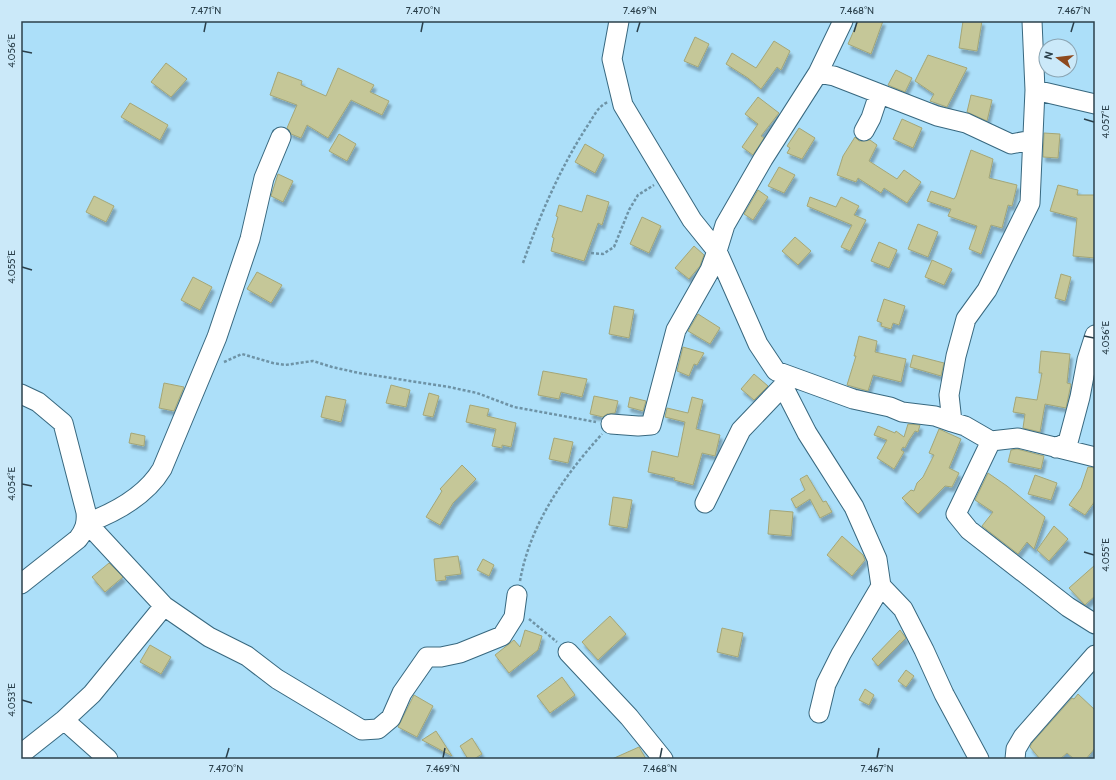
<svg xmlns="http://www.w3.org/2000/svg" width="1116" height="780" font-family="Cabin,sans-serif">
<style>
.building{fill:#c5c798;stroke:#a4a677;filter:url(#shadow)}
.lines{fill:none;stroke-linecap:round;stroke-linejoin:round}
.minor-casing{stroke:#38687f;stroke-width:21}
.path{stroke:#6e93a6;stroke-width:2.5;stroke-dasharray:3 2;stroke-linecap:butt}
.minor{stroke:#fff;stroke-width:19}
.ticks{fill:none;stroke:#2b404b;stroke-width:1.5}
.neatline{fill:none;stroke:#2b404b;stroke-width:1.5}
.ticks-label{font-size:10px;text-anchor:middle;fill:#2b404b}
</style>
<defs>
<filter id="shadow"><feDropShadow dx="2.5" dy="4.5" stdDeviation="1" flood-color="#0004"/></filter>
</defs>
<rect width="100%" height="100%" fill="#acdff9"/>
<path class="building" d="M858 21H883L871 54 848 44Z
M963 21H982L977 51 959 48Z
M695 37 709 44 698 67 684 61Z
M774 41 790 51 781 70 777 67 761 89 748 78 726 64 732 53 756 68Z
M928 55 967 68 947 107 930 101 934 94 915 81Z
M166 63 187 79 171 97 151 82Z
M338 68 374 85 370 92 389 101 382 115 351 100 328 138 307 125 301 138 291 134 287 128 297 105 270 95 278 72 302 81 301 85 326 96Z
M896 70 912 78 905 92 888 85Z
M971 95 992 100 987 121 967 112Z
M758 97 779 113 761 136 764 138 753 155 742 147 758 124 745 114Z
M130 103 168 125 160 140 121 117Z
M902 119 922 128 913 148 893 139Z
M799 128 815 138 802 159 787 153 790 148 787 146Z
M1044 133 1060 134 1058 158 1043 157Z
M339 134 356 144 347 161 329 151Z
M855 137 859 141 870 140 877 145 869 161 897 179 904 170 921 182 907 203 884 188 881 193 858 178 856 182 837 175 843 156Z
M585 144 604 155 595 173 575 162Z
M971 150 993 159 989 178 1017 185 1012 206 1008 205 1002 228 991 225 981 254 969 249 977 226 948 216 951 209 927 201 931 191 954 199 956 196Z
M779 167 795 175 784 193 768 186Z
M278 174 293 181 283 202 271 196Z
M1058 185 1078 190 1077 195H1095V258L1073 256 1077 218 1050 211Z
M758 190 768 197 753 220 744 214Z
M587 195 609 202 602 225 598 223 584 261 551 251 554 238 552 237 558 217 556 216 559 205 582 212Z
M94 196 114 206 106 222 86 212Z
M810 197 836 207 841 197 859 206 854 215 866 220 850 251 841 247 852 225 807 206Z
M642 217 661 226 649 253 630 244Z
M918 224 938 232 928 257 908 249Z
M795 237 811 251 798 265 782 251Z
M879 242 897 250 889 268 871 261Z
M694 246 704 255 700 266 689 279 675 268Z
M932 260 952 269 944 285 925 277Z
M257 272 282 285 271 303 247 289Z
M1061 274 1071 277 1065 301 1055 298Z
M193 277 212 287 200 310 181 300Z
M884 299 905 306 899 325 893 323 891 329 881 326 882 323 877 321Z
M614 306 634 310 629 338 609 334Z
M698 314 720 328 710 344 688 331Z
M859 336 877 341 875 352 906 359 901 382 873 375 868 391 847 385 856 356H854Z
M683 347 704 353 697 365 694 364 689 376 677 371Z
M1041 351 1070 354 1067 383 1071 384 1066 408 1045 404 1040 432 1023 428 1025 414 1013 412 1016 397 1037 400 1042 373H1039Z
M913 355 944 363 941 376 910 367Z
M543 371 587 379 582 397 561 392 559 399 538 395Z
M754 374 768 386 754 400 741 389Z
M164 383 184 387 174 411 159 408Z
M391 385 410 390 406 407 386 403Z
M429 393 439 396 433 417 423 415Z
M326 396 346 400 341 422 321 417Z
M594 396 618 401 615 413 607 414 603 417 590 414Z
M630 397 646 401 643 411 628 407Z
M692 397 703 400 696 429 720 435 715 456 702 453 693 485 674 480 675 478 648 472 652 451 678 457 685 422 665 417 667 408 688 413Z
M470 405 489 409 487 416 516 423 511 447 502 445V448L492 446 496 429 466 422Z
M908 424 920 425 918 432 915 431 909 440 905 448 903 447 901 450 904 452 894 469 877 458 887 440 874 435 878 426 895 433 896 431 904 437Z
M939 429 961 439 949 468 959 473 952 487 945 486 918 514 902 498 911 490 914 491 917 483 923 477 934 455 929 453Z
M131 433 145 436 144 446 129 443Z
M554 438 573 442 568 463 549 459Z
M1017 449 1044 456 1041 469 1008 462 1011 450Z
M462 465 476 479 453 503 440 525 426 517 442 491 440 489Z
M1088 467 1095 468V501L1085 515 1069 505 1081 488Z
M988 473 1007 486 1045 517 1034 549 1027 542 1018 554 982 526 993 512 975 500Z
M807 475 823 502 826 501 832 512 820 518 810 499 796 508 791 499 805 490 800 479Z
M1035 475 1057 483 1051 500 1028 494Z
M613 497 632 500 627 528 609 525Z
M770 510 793 512 791 536 768 534Z
M1054 526 1068 539 1049 561 1037 550Z
M842 536 863 555 865 560 852 576 827 555Z
M458 556 461 574 445 576 446 580 436 581 434 559Z
M483 559 494 565 489 576 477 570Z
M109 563 123 577 105 592 92 577Z
M1095 565V596L1085 605 1069 588Z
M610 616 626 634 598 660 582 642Z
M722 628 743 633 738 657 717 652Z
M525 630 542 636 538 650 509 673 495 655 514 640 520 647Z
M900 630 906 638 878 666 872 659Z
M150 645 171 657 161 674 140 662Z
M906 670 914 676 906 687 898 681Z
M562 677 575 695 550 713 537 696Z
M865 689 874 695 869 705 859 700Z
M1078 694 1095 710V748L1086 759H1074L1067 753 1060 759H1040L1030 747 1032 743 1072 698 1074 699Z
M414 695 433 706 417 737 398 727Z
M436 731 452 756 422 740Z
M472 738 482 754 474 759H468L460 746Z
M639 747 646 759H612Z"/>
<g class="lines">
<defs>
<path id="minor" d="M619 21 612 59 623 105 692 220 717 251 725 225 763 159 818 73 843 21
M818 73 834 76 937 116 966 123 1011 144 1032 140
M1035 90 1095 104
M864 131 871 118 879 94
M281 137 264 178 250 239 217 337 162 469C146 496 116 512 87 523L164 606 209 637 247 656 277 679 362 730 378 729 391 718 402 693 427 657H441L460 653 502 636 514 617 517 595
M21 394 38 402 63 423 86 512C87 523 85 530 78 539L21 584
M952 422 949 395 956 356 966 319 987 290 1030 203 1035 90 1032 21
M611 424 638 426 651 425 676 330 710 270 717 251 758 344 776 371 853 399 890 407 902 412 935 416 952 422 965 426 991 441 1018 438 1095 457
M991 441 956 514 969 530 1068 607 1095 624
M1056 448 1068 442 1080 397 1087 360 1095 335
M705 503 741 430 783 386 807 433 854 507 877 559 881 586 841 654 826 684 819 713
M881 586 903 609 924 650 944 694 979 759
M568 652 629 717 663 759
M64 720 108 759
M21 754 64 720 92 694 164 606
M1015 759 1016 749 1023 737 1095 655"/>
</defs>
<use href="#minor" class="minor-casing"/>
<path class="path" d="M591 253 603 254 614 247 629 210 638 195 654 185
M523 263C540 215 560 168 588 125 594 116 598 106 608 102
M224 362 242 354 273 363 285 365 313 361 332 367 359 373 449 387 477 393 514 407 596 422
M520 581C530 524 564 476 602 434
M529 619 557 642"/>
<use href="#minor" class="minor"/>
</g>
<path class="ticks" d="M204 32 206 22M421 32 423 22M637 32 640 22M854 32 857 22M1071 32 1074 22M22 51 32 53M1084 119 1094 122M22 267 32 270M1084 336 1094 338M22 484 32 486M1084 552 1094 555M22 700 32 703M226 758 229 748M443 758 445 748M660 758 662 748M877 758 879 748"/>
<rect width="1116" height="780" fill="none" stroke="#cbe9f9" stroke-width="44"/>
<g transform="translate(1058 58) rotate(285)"><circle r="19" fill="#cbe9f9" stroke="#8ba5b3"/>
<path d="M0-3L7 15L0 10L-7 15Z" fill="#8e4a1e"/>
<text y="-6" font-size="11" font-weight="bold" text-anchor="middle" fill="#2b404b">N</text>
</g>
<rect x="22" y="22" width="1072" height="736" class="neatline"/>
<g class="ticks-label">
<text x="206" y="14">7.471°N</text>
<text x="423" y="14">7.470°N</text>
<text x="640" y="14">7.469°N</text>
<text x="857" y="14">7.468°N</text>
<text x="1074" y="14">7.467°N</text>
<text transform="translate(11 51) rotate(-90)" y="4">4.056°E</text>
<text transform="translate(1105 122) rotate(-90)" y="4">4.057°E</text>
<text transform="translate(11 267) rotate(-90)" y="4">4.055°E</text>
<text transform="translate(1105 338) rotate(-90)" y="4">4.056°E</text>
<text transform="translate(11 484) rotate(-90)" y="4">4.054°E</text>
<text transform="translate(1105 555) rotate(-90)" y="4">4.055°E</text>
<text transform="translate(11 700) rotate(-90)" y="4">4.053°E</text>
<text x="226" y="772">7.470°N</text>
<text x="443" y="772">7.469°N</text>
<text x="660" y="772">7.468°N</text>
<text x="877" y="772">7.467°N</text>
</g>
</svg>
